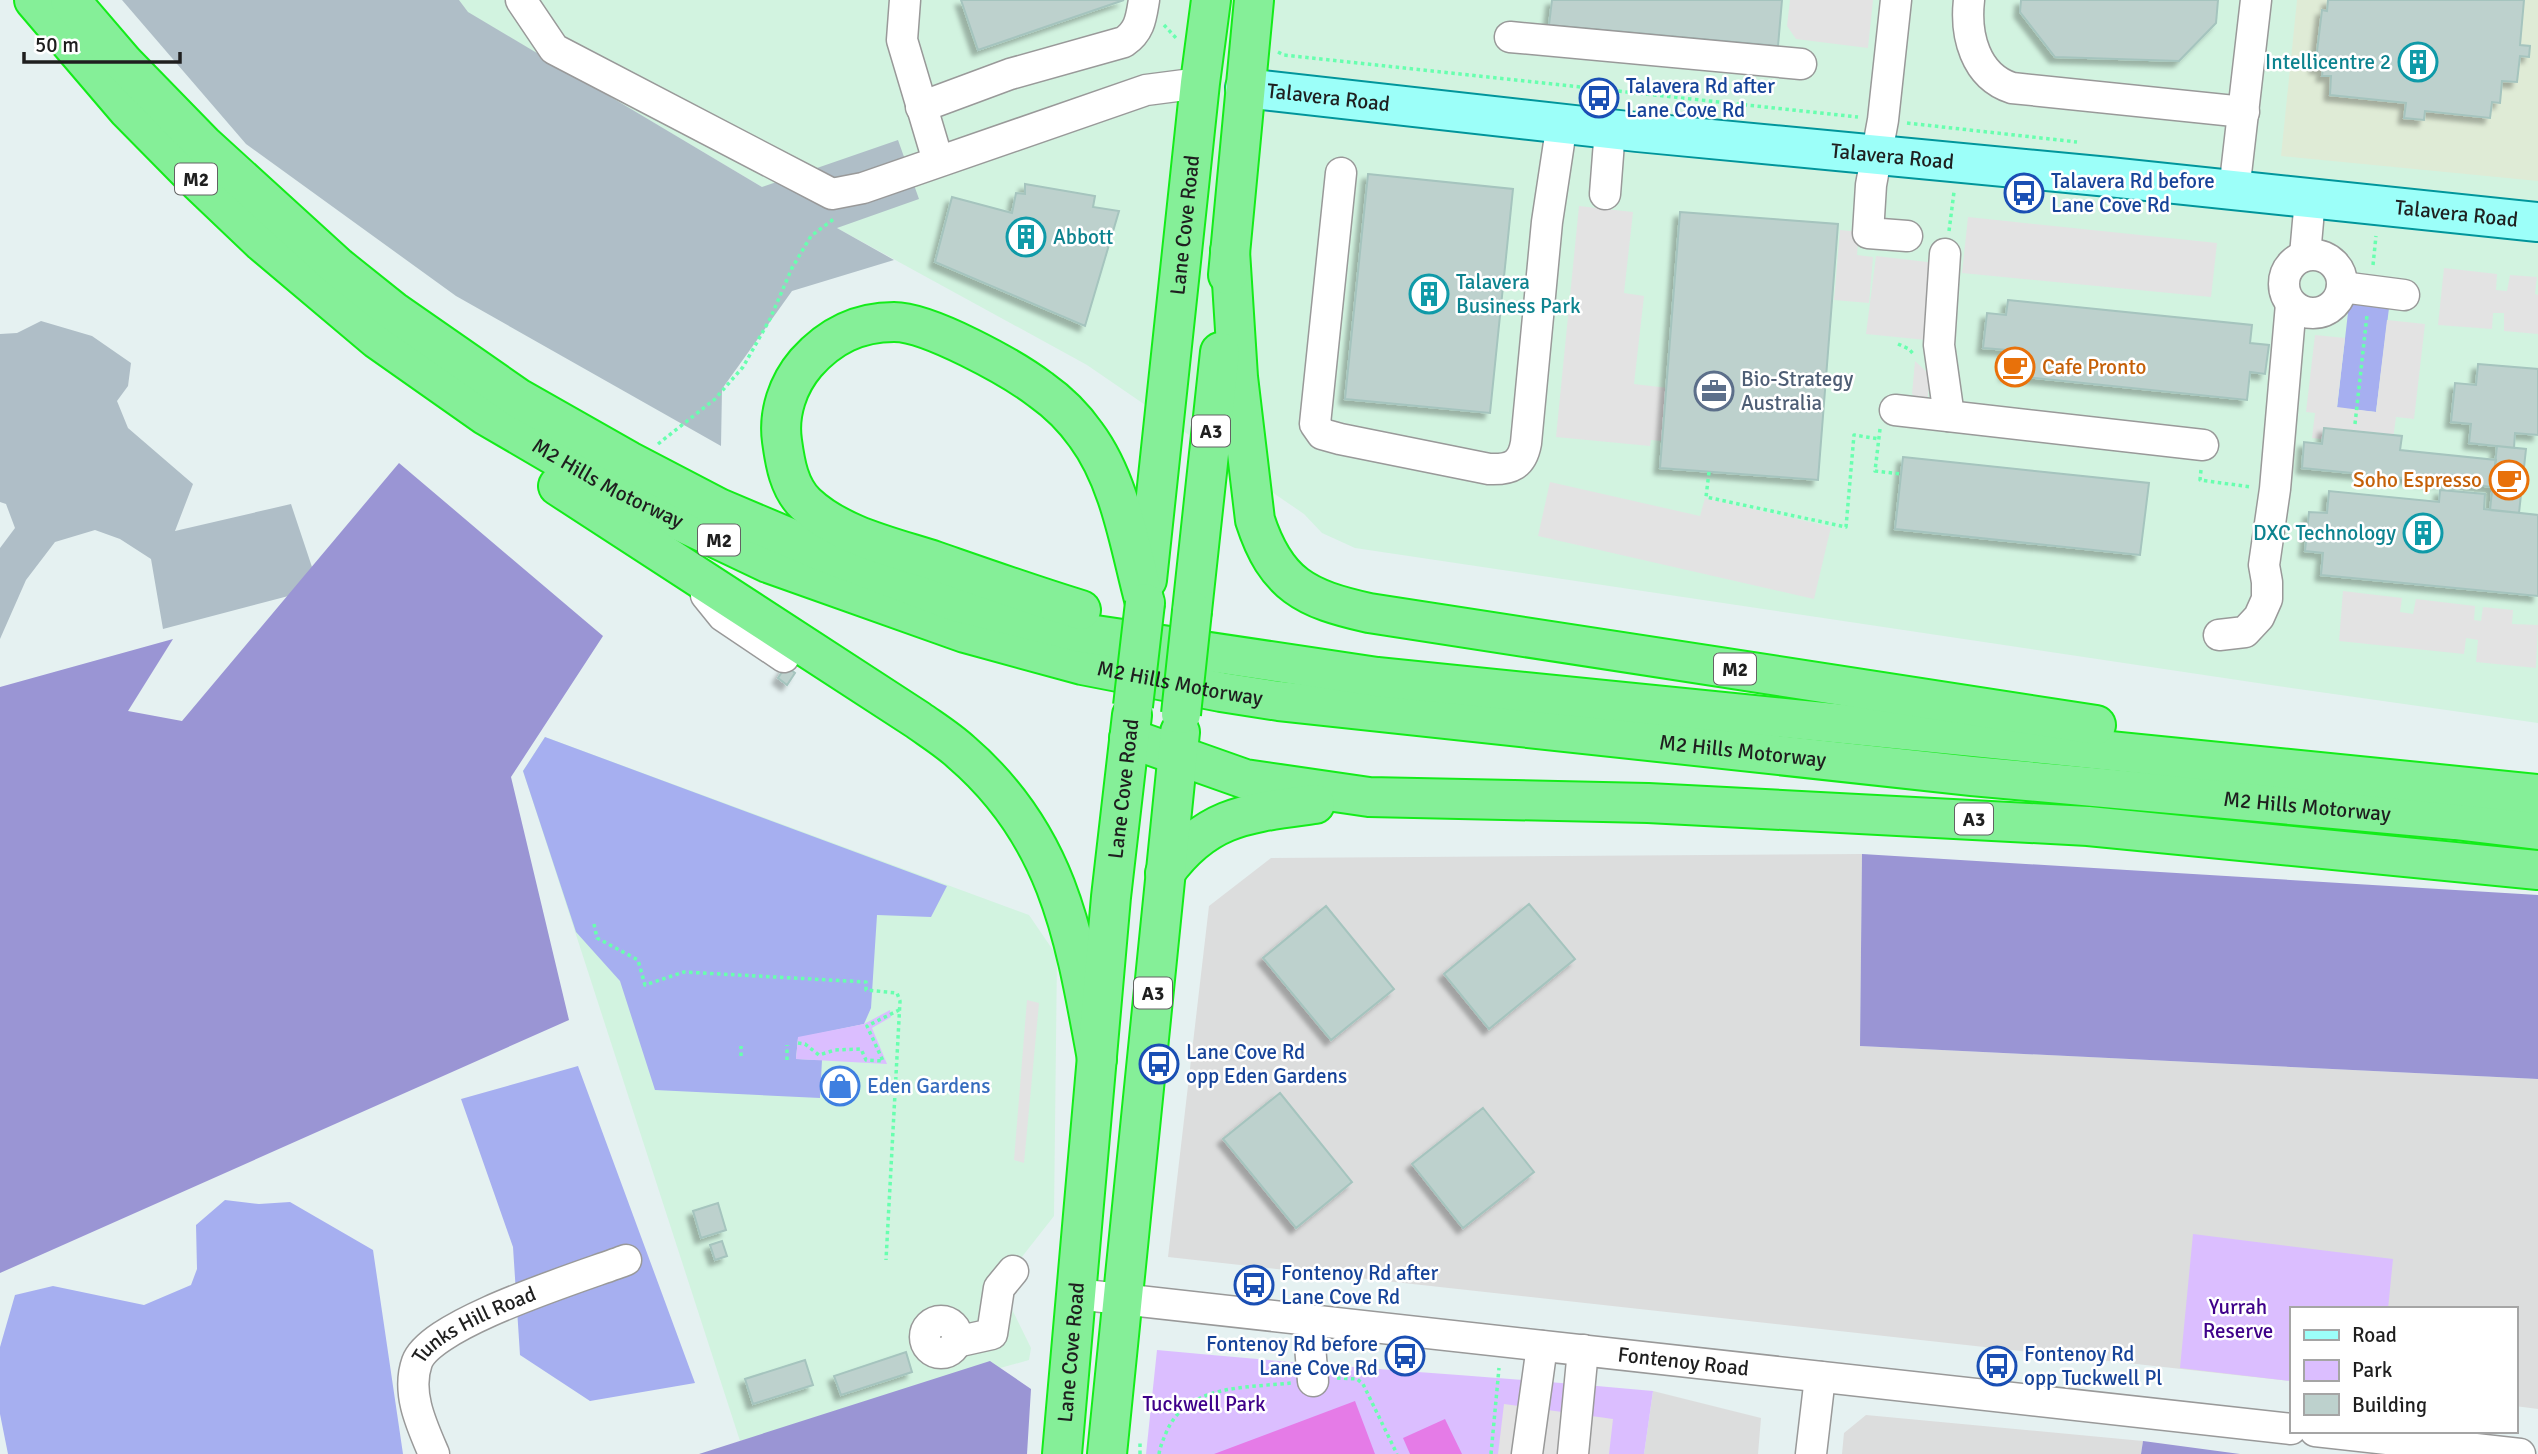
<svg xmlns="http://www.w3.org/2000/svg" width="2538" height="1454" font-family="Signika,sans-serif">
<style>
.residential{fill:#dcdddd}
.commercial{fill:#d2f3e0}
.industrial{fill:#dfebd6}
.construction{fill:#afbec7}
.grass{fill:#a6aff0}
.forest{fill:#9a95d4}
.park{fill:#dbbeff}
.pitch{fill:#e57be7}
.parking{fill:#e3e3e3}
.building{fill:#bdd1cd;stroke:#a5c4be;stroke-width:2;filter:url(#shadow)}
.lines{fill:none;stroke-linecap:round;stroke-linejoin:round}
.minor-casing{stroke:#999;stroke-width:33}
.major-casing{stroke:#00959b;stroke-width:42}
.highway-casing{stroke:#14ec1a;stroke-width:42}
.path{stroke:#68ffaf;stroke-width:3.5;stroke-dasharray:3.5 3.5;stroke-linecap:butt}
.minor{stroke:#fff;stroke-width:30}
.major{stroke:#9cfff9;stroke-width:38}
.highway{stroke:#85ef98;stroke-width:38}
.highway-bridge-casing{stroke:#14ec1a;stroke-width:42;stroke-linecap:butt}
.highway-bridge{stroke:#85ef98;stroke-width:38}
.labels{text-anchor:middle;stroke-width:5;stroke-linejoin:round;paint-order:stroke}
.shield{fill:#fff;stroke:#626262;stroke-width:2}
.shield-label{font-size:19px;font-weight:bold;fill:#1f1f1f}
.culture-label{font-size:21px;fill:#0d838f;stroke:#fff;text-anchor:end}
.transit-label{font-size:21px;fill:#164399;stroke:#fff;text-anchor:start}
.street-label{font-size:21px;fill:#1f1f1f;stroke:#fff}
.food-label{font-size:21px;fill:#c56008;stroke:#fff;text-anchor:start}
.service-label{font-size:21px;fill:#4e5e75;stroke:#fff;text-anchor:start}
.shop-label{font-size:21px;fill:#366cbe;stroke:#fff;text-anchor:start}
.park-label{font-size:21px;fill:#3f018a;stroke:#fff}
</style>
<defs>
<filter id="shadow"><feDropShadow dx="-5.5" dy="5.5" stdDeviation="2" flood-color="#0004"/></filter>
</defs>
<rect width="100%" height="100%" fill="#e5f1f1"/>
<path class="residential" d="M1862 854 1860 1046 2538 1079V1409L2515 1406V1309H2291V1381L1168 1257 1209 906 1271 858Z
M1653 1391 1761 1418 1758 1454H1644Z
M1866 1415 2143 1441 2141 1454H1842L1844 1433Z"/>
<path class="commercial" d="M459 0H2538V723L2271 685 1355 548 1322 533 1304 514 1087 365 762 187 467 12Z
M545 737 1029 915 1057 956 1054 1216 1000 1285 1031 1348 1029 1360 740 1441 523 771Z"/>
<path class="industrial" d="M2297 0H2538V181L2281 156Z"/>
<path class="construction" d="M122 0H459L468 12 762 187 898 140 919 199 837 228 894 260 792 291 722 389 721 446 456 296 246 144Z
M41 321 92 336 131 363 128 386 117 401 128 428 193 484 175 531 291 504 319 588 163 629 151 559 120 539 95 530 55 542 26 580 0 639V548L15 528 6 504 0 502V334L17 333Z"/>
<path class="grass" d="M2349 304 2389 308 2376 412 2337 408Z
M545 737 947 886 931 917 877 915 871 1008 864 1024 798 1038 796 1059 822 1060 820 1098 655 1090 620 981 576 932 523 771Z
M578 1066 695 1383 590 1401 520 1355 513 1247 461 1099Z
M225 1200 259 1204 290 1202 373 1250 403 1454H8L0 1414V1347L15 1295 53 1286 144 1305 191 1285 197 1269 196 1225Z"/>
<path class="forest" d="M399 463 603 636 511 777 569 1020 0 1273V687L173 639 128 711 182 721Z
M1862 854 2538 895V1079L1860 1046Z
M990 1361 1031 1389 1027 1454H699Z
M2143 1441 2240 1454H2141Z"/>
<path class="park" d="M890 1010 891 1017 872 1028 887 1064 796 1059 798 1037 864 1024Z
M2193 1234 2393 1259 2388 1309H2291V1381L2180 1368Z
M1157 1350C1322 1366 1488 1376 1653 1391L1644 1454H1146Z"/>
<path class="pitch" d="M1355 1401 1375 1454H1214Z
M1445 1419 1462 1454H1410L1403 1438Z"/>
<path class="parking" d="M1790 0H1873L1868 48 1796 39 1787 26Z
M1579 206 1633 212 1624 293 1644 296 1634 384 1668 388 1662 441 1651 440 1650 446 1556 437Z
M1968 217 2217 243 2211 297 1962 273Z
M1840 230 1859 232 1857 255 1873 257 1869 303 1834 300Z
M1876 256 1936 263 1926 340 1866 334Z
M2444 268 2497 274 2496 290 2507 291 2510 275 2537 277 2535 294 2538 295V334L2504 331V313H2493L2492 329 2438 325Z
M2387 320 2425 324 2414 419 2396 417 2392 447 2312 438 2315 413 2306 412 2315 335 2345 338 2337 407 2376 412Z
M1915 361 1930 375 1927 406 1912 394Z
M1550 482 1700 516 1705 498 1831 527 1814 599 1538 536Z
M2343 591 2402 598 2400 612 2413 614 2416 599 2475 606 2474 620 2481 621 2483 607 2513 610 2512 624 2538 625 2536 668 2476 662 2478 640 2466 638 2464 654 2339 641Z
M1027 1000 1039 1003 1024 1163 1014 1160Z
M1504 1404 1613 1419 1609 1454H1498Z"/>
<path class="building" d="M961 0H1124L978 50Z
M1552 0H1782L1778 46 1549 25Z
M2021 0H2218L2216 23 2179 61 2055 57 2020 12Z
M2328 0H2524L2520 45 2530 46 2529 57 2520 56 2517 82 2502 81 2500 103 2492 102 2490 118 2425 111 2424 120 2404 118 2406 103 2330 95 2331 76H2322L2323 68H2315L2322 10 2327 11Z
M1368 174 1513 189 1490 413 1345 399Z
M1025 184 1095 196 1093 207 1119 211 1085 326 935 262 952 197 1012 213 1016 193 1025 194Z
M1680 212 1838 224 1818 480 1660 468Z
M2008 300 2252 325 2250 343 2269 345 2265 374 2250 372 2247 400 2005 375 2007 350 1983 348 1987 313 2006 315Z
M2478 364 2538 369V435L2515 433 2514 448 2469 443 2471 424 2451 422 2455 383 2476 385Z
M2324 428 2402 436 2400 450 2496 460 2493 487 2302 468 2304 442 2322 444Z
M2497 446 2526 449 2519 513 2490 510Z
M1903 457 2149 483 2140 555 1895 529Z
M2440 490 2485 494 2484 509 2538 515V596L2321 575 2323 553 2305 551 2309 512 2327 513 2329 491 2439 502Z
M786 666 795 673 787 685 778 678Z
M1529 904 1575 959 1489 1029 1444 974Z
M1326 906 1394 989 1331 1040 1263 958Z
M1280 1093 1352 1182 1296 1228 1223 1139Z
M1483 1108 1534 1172 1463 1228 1412 1164Z
M718 1203 726 1230 701 1238 693 1211Z
M722 1241 727 1256 715 1260 710 1245Z
M906 1352 912 1372 841 1395 834 1376Z
M805 1360 813 1385 753 1404 745 1379Z"/>
<g class="lines">
<defs>
<g id="minor">
<path d="M521 0 554 49 832 194 863 188 1146 90 1200 83"/>
<path d="M905 0 902 40 938 161"/>
<path d="M1896 0 1883 120 1871 185 1868 233 1907 236"/>
<path d="M1969 0C1965 35 1975 76 2012 88L2244 112"/>
<path d="M1510 37 1801 64"/>
<path d="M921 107 1010 74 1124 42C1140 31 1141 18 1144 0"/>
<path d="M1341 173 1315 424 1322 434 1340 439 1489 469C1511 470 1522 465 1526 443L1547 222 1562 123"/>
<path d="M2234 191 2256 0"/>
<path d="M1605 194 1610 129"/>
<path d="M1945 254 1939 345 1949 416"/>
<circle cx="2313" cy="284" r="29"/>
<path d="M2305 255 2310 199"/>
<path d="M2342 287 2404 295"/>
<path d="M1895 410 2203 445"/>
<path d="M706 595 723 616 784 657"/>
<path d="M2219 635 2245 632 2259 617 2267 599V582L2264 565 2275 489 2291 304"/>
<path id="s1" d="M1076 1294 2291 1429"/>
<circle cx="941" cy="1337" r="16"/>
<path d="M956 1342 992 1334 999 1288 1013 1271"/>
<path d="M1310 1346 1313 1381"/>
<path d="M2315 1431 2520 1454"/>
<path id="s2" d="M434 1454C422 1426 406 1393 417 1362 432 1322 584 1276 626 1260"/>
<path d="M1527 1454 1542 1346"/>
<path d="M1573 1454 1583 1350"/>
<path d="M1811 1454 1820 1377"/>
</g>
<g id="major">
<path id="s3" d="M1245 88 1637 132 2109 177 2538 222"/>
</g>
<g id="highway">
<path id="s4" d="M34 0 128 110 199 182 262 242 377 339 485 415 610 488 768 563 965 633 1082 665 1221 692 1279 701 1972 776 2455 820 2538 830"/>
<path d="M70 0 124 63 203 144 338 267 393 311 518 398 629 461 719 508 823 552 956 602 1082 633 1377 677 2538 794"/>
<path d="M1230 251 1238 377 1255 520C1276 585 1306 599 1369 613L2096 725"/>
<path d="M1228 275 1254 0"/>
<path d="M558 486 918 720C932 730 948 740 961 752 1060 837 1075 939 1097 1059"/>
<path id="s5" d="M1147 580 1200 83 1211 0"/>
<path d="M1081 610C1032 595 984 578 935 561 892 547 840 536 806 504 789 488 785 463 782 441 778 413 788 384 806 363 830 336 858 322 894 322 929 322 1012 368 1041 390 1058 402 1074 418 1086 435 1121 482 1130 548 1145 603"/>
<path d="M1192 611 1220 352"/>
<path d="M1129 738 1245 779 1369 797 1648 803 2088 826 2538 870"/>
<path d="M1165 873C1207 815 1249 813 1315 804"/>
<path id="s6" d="M1062 1454 1111 897 1132 715"/>
<path d="M1107 1454 1180 732"/>
</g>
</defs>
<use href="#minor" class="minor-casing"/>
<use href="#major" class="major-casing"/>
<use href="#highway" class="highway-casing"/>
<path class="path" d="M1164 25 1177 39
M1278 52 1284 55 1858 117
M1907 123 2077 142
M1949 231 1954 192
M2373 265 2376 236
M1898 344 1909 349 1914 355
M2355 424 2367 315
M1880 429 1875 471 1901 474
M658 444 715 399 743 367 770 319 792 268 811 236 835 218
M2201 470 2200 480 2251 487
M1709 472 1706 497 1846 527 1854 435 1879 439
M594 924 597 938 638 960 645 985 684 972 866 982V990L897 993 900 1001 886 1260
M798 1043 805 1044 819 1055 835 1050 861 1049 866 1060 883 1061 867 1026 899 1010
M741 1056V1046
M787 1060V1045
M1337 1378 1357 1379 1363 1384 1397 1454
M1140 1454V1440
M1159 1454C1160 1447 1163 1440 1166 1433 1186 1384 1246 1388 1291 1383
M1491 1454 1499 1368"/>
<use href="#minor" class="minor"/>
<use href="#major" class="major"/>
<use href="#highway" class="highway"/>
<defs>
<path id="highway-bridge" d="M1133 706 1145 603
M1181 714 1192 611"/>
</defs>
<use href="#highway-bridge" class="highway-bridge-casing"/>
<use href="#highway-bridge" class="highway-bridge"/>
</g>
<defs>
<symbol id="building-ring" viewBox="-11 -11 22 22"><circle r="9.5" fill="#fff" stroke="#0f9aa8" stroke-width="1.5"/><path d="M-4-6H4V6H1V3H-1V6H-4ZM-2.5-4.3h1.7v1.8h-1.7ZM.8-4.3h1.7v1.8H.8ZM-2.5-1h1.7V.8h-1.7ZM.8-1h1.7V.8H.8Z" fill="#0f9aa8"/></symbol>
<symbol id="bus-ring" viewBox="-11 -11 22 22"><circle r="9.5" fill="#fff" stroke="#1a4fb4" stroke-width="1.5"/><path d="M-5-6H5V4H4V6H2V4H-2V6H-4V4H-5ZM-3.5-4V0h7V-4ZM-3.5 1.2v1.5H-2V1.2ZM2 1.2v1.5H3.5V1.2Z" fill="#1a4fb4"/></symbol>
<symbol id="cafe-ring" viewBox="-11 -11 22 22"><circle r="9.5" fill="#fff" stroke="#e8710a" stroke-width="1.5"/><path d="M-5.5-4.5H6V0H3Q3 3.5 0 3.5H-2.5Q-5.5 3.5-5.5 0ZM3-3.2v2h1.7v-2ZM-6 4.5H4V6H-6Z" fill="#e8710a"/></symbol>
<symbol id="office-ring" viewBox="-11 -11 22 22"><circle r="9.5" fill="#fff" stroke="#5c6f8a" stroke-width="1.5"/><path d="M-6-3h4V-5.5h4V-3h4V5H-6ZM-1-4.5V-3h2v-1.5ZM-6 0V1H6V0Z" fill="#5c6f8a"/></symbol>
<symbol id="shop-ring" viewBox="-11 -11 22 22"><circle r="9.5" fill="#fff" stroke="#3f7fe0" stroke-width="1.5"/><path d="M-5-2.5h2.3a2.7 3.5 0 0 1 5.4 0H5L5.5 6h-11ZM-1.5-2.5h3a1.5 2.3 0 0 0-3 0Z" fill="#3f7fe0"/></symbol>
</defs>
<g fill-rule="evenodd">
<use href="#building-ring" x="2396" y="40" width="44" height="44"/>
<use href="#bus-ring" x="1577" y="76" width="44" height="44"/>
<use href="#bus-ring" x="2002" y="171" width="44" height="44"/>
<use href="#building-ring" x="1004" y="215" width="44" height="44"/>
<use href="#building-ring" x="1407" y="272" width="44" height="44"/>
<use href="#cafe-ring" x="1993" y="345" width="44" height="44"/>
<use href="#office-ring" x="1692" y="369" width="44" height="44"/>
<use href="#cafe-ring" x="2487" y="458" width="44" height="44"/>
<use href="#building-ring" x="2401" y="511" width="44" height="44"/>
<use href="#bus-ring" x="1137" y="1042" width="44" height="44"/>
<use href="#shop-ring" x="818" y="1064" width="44" height="44"/>
<use href="#bus-ring" x="1232" y="1263" width="44" height="44"/>
<use href="#bus-ring" x="1383" y="1334" width="44" height="44"/>
<use href="#bus-ring" x="1975" y="1344" width="44" height="44"/>
</g>
<g class="labels">
<g class="shield">
<rect x="175" y="163.5" width="42" height="31" rx="5"/>
<rect x="1192" y="415.5" width="38" height="31" rx="5"/>
<rect x="698" y="524.5" width="42" height="31" rx="5"/>
<rect x="1714" y="653.5" width="42" height="31" rx="5"/>
<rect x="1955" y="803.5" width="38" height="31" rx="5"/>
<rect x="1134" y="977.5" width="38" height="31" rx="5"/>
</g>
<g class="shield-label">
<text x="196" y="186">M2</text>
<text x="1211" y="438">A3</text>
<text x="719" y="547">M2</text>
<text x="1735" y="676">M2</text>
<text x="1974" y="826">A3</text>
<text x="1153" y="1000">A3</text>
</g>
<g class="culture-label">
<text x="2391" y="69">Intellicentre 2</text>
<text x="1053" y="244" text-anchor="start">Abbott</text>
<text x="1456" y="289" text-anchor="start">Talavera<tspan x="1456" dy="24">Business Park</tspan></text>
<text x="2396" y="540">DXC Technology</text>
</g>
<g class="transit-label">
<text x="1626" y="93">Talavera Rd after<tspan x="1626" dy="24">Lane Cove Rd</tspan></text>
<text x="2051" y="188">Talavera Rd before<tspan x="2051" dy="24">Lane Cove Rd</tspan></text>
<text x="1186" y="1059">Lane Cove Rd<tspan x="1186" dy="24">opp Eden Gardens</tspan></text>
<text x="1281" y="1280">Fontenoy Rd after<tspan x="1281" dy="24">Lane Cove Rd</tspan></text>
<text x="1378" y="1351" text-anchor="end">Fontenoy Rd before<tspan x="1378" dy="24">Lane Cove Rd</tspan></text>
<text x="2024" y="1361">Fontenoy Rd<tspan x="2024" dy="24">opp Tuckwell Pl</tspan></text>
</g>
<g class="street-label">
<text dy="7" stroke="none"><textPath href="#s3" startOffset="84">Talavera Road</textPath></text>
<text dy="7" stroke="none"><textPath href="#s3" startOffset="651">Talavera Road</textPath></text>
<text dy="7" stroke="none"><textPath href="#s3" startOffset="1218">Talavera Road</textPath></text>
<text dy="7" stroke="none"><textPath href="#s5" startOffset="357">Lane Cove Road</textPath></text>
<text dy="7" stroke="none"><textPath href="#s4" startOffset="756">M2 Hills Motorway</textPath></text>
<text dy="7" stroke="none"><textPath href="#s4" startOffset="1365">M2 Hills Motorway</textPath></text>
<text dy="7" stroke="none"><textPath href="#s4" startOffset="1932">M2 Hills Motorway</textPath></text>
<text dy="7" stroke="none"><textPath href="#s6" startOffset="668">Lane Cove Road</textPath></text>
<text dy="7" stroke="none"><textPath href="#s4" startOffset="2499">M2 Hills Motorway</textPath></text>
<text dy="7" stroke="none"><textPath href="#s2" startOffset="166">Tunks Hill Road</textPath></text>
<text dy="7" stroke="none"><textPath href="#s6" startOffset="102">Lane Cove Road</textPath></text>
<text dy="7" stroke="none"><textPath href="#s1" startOffset="611">Fontenoy Road</textPath></text>
</g>
<g class="food-label">
<text x="2042" y="374">Cafe Pronto</text>
<text x="2482" y="487" text-anchor="end">Soho Espresso</text>
</g>
<g class="service-label">
<text x="1741" y="386">Bio-Strategy<tspan x="1741" dy="24">Australia</tspan></text>
</g>
<g class="shop-label">
<text x="867" y="1093">Eden Gardens</text>
</g>
<g class="park-label">
<text x="2238" y="1314">Yurrah<tspan x="2238" dy="24">Reserve</tspan></text>
<text x="1204" y="1411">Tuckwell Park</text>
</g>
</g>
<rect x="2290" y="1307" width="228" height="126" fill="#ffffff" stroke="#a5a5a5" stroke-width="2"/>
<rect x="2304" y="1330" width="35" height="10" fill="#9cfff9" stroke="#a5a5a5" stroke-width="2"/>
<text x="2352" y="1342" font-size="21" fill="#1f1f1f">Road</text>
<rect x="2304" y="1360" width="35" height="21" fill="#dbbeff" stroke="#a5a5a5" stroke-width="2"/>
<text x="2352" y="1377" font-size="21" fill="#1f1f1f">Park</text>
<rect x="2304" y="1394" width="35" height="21" fill="#bdd1cd" stroke="#a5a5a5" stroke-width="2"/>
<text x="2352" y="1412" font-size="21" fill="#1f1f1f">Building</text>
<path d="M24 52v10h156v-10" fill="none" stroke="#1f1f1f" stroke-width="3.5"/>
<text x="35" y="52" font-size="21" fill="#1f1f1f" stroke="#ffffff" stroke-width="5" paint-order="stroke">50 m</text>
</svg>
